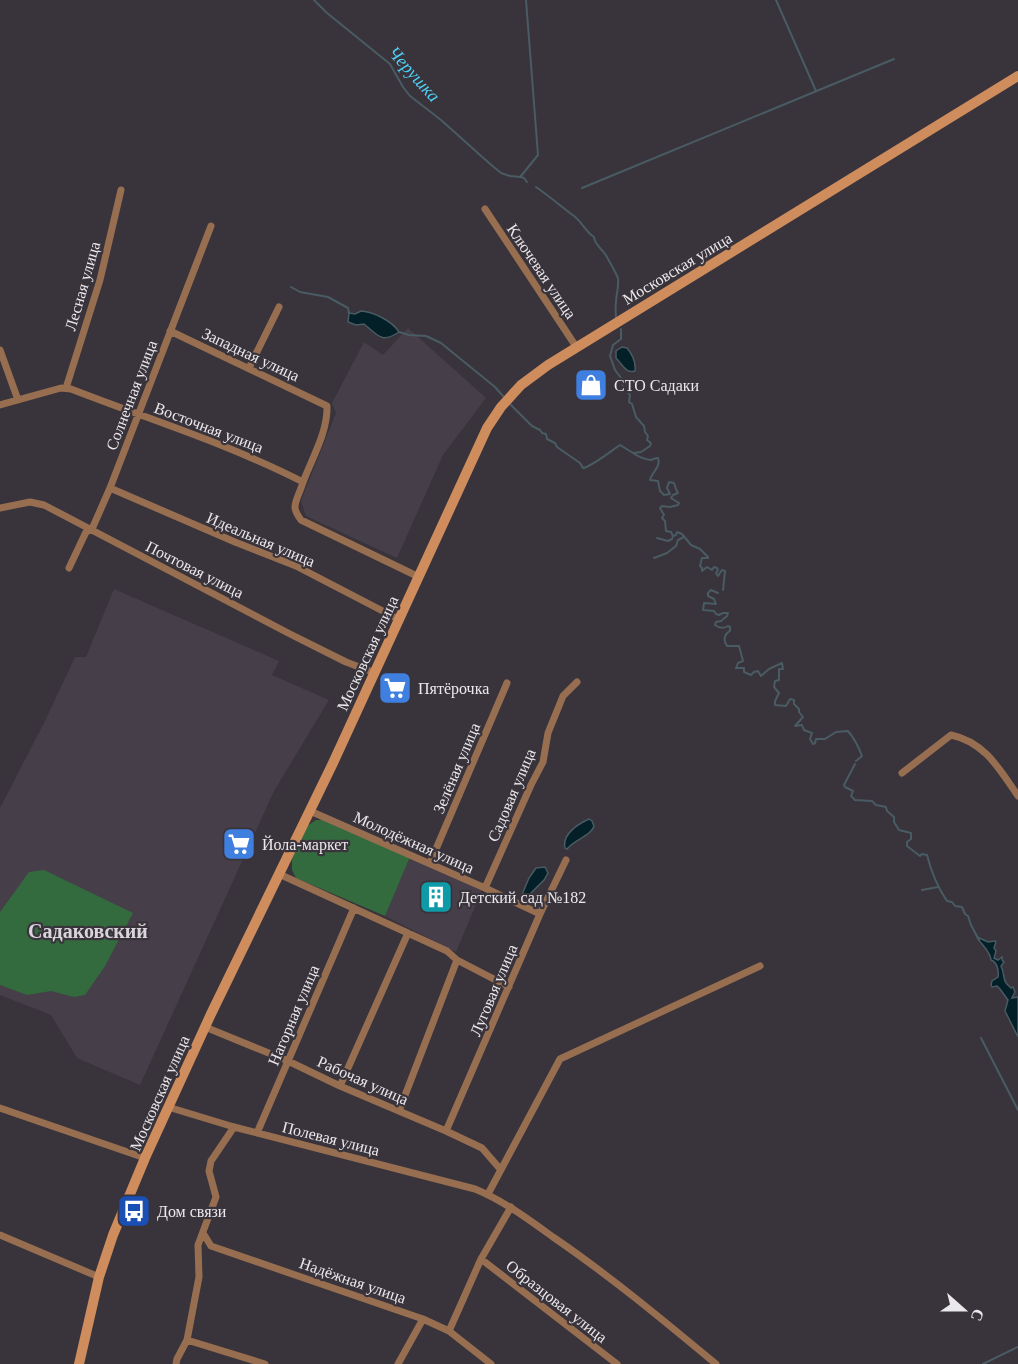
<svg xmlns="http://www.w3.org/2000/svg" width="1018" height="1364" font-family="'Times New Roman',serif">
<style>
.built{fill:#463e49}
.forest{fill:#336b3f}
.water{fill:#031f28;stroke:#495b63;stroke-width:1.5}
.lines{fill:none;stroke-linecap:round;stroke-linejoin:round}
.stream{stroke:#495b63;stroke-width:2}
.minor{stroke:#986e51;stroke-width:7}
.secondary{stroke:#cf8c5c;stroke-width:10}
.labels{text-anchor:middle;stroke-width:4.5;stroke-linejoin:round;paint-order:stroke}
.street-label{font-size:16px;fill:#ebe8ec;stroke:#39343b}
.poi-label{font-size:16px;fill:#ebe8ec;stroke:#39343b;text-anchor:start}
.water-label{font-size:18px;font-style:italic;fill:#4fcff5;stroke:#39343b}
.quarter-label{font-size:20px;font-weight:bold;fill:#dad4dc;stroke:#39343b}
</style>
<rect width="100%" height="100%" fill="#39343b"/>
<path class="built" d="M408 328 486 398 443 455 397 558 306 516 301 501 336 413 332 403 364 342 383 355Z
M114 589 279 661 272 675 329 700 274 791 140 1085 77 1058 51 1015 0 995V808L45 721 75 657H86Z
M410 857 482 890 456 952 385 916Z"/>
<path class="forest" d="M316 820H324L410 857 385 916 296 878 292 870V859L307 826Z
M44 870 133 913 105 966 85 995 74 997 51 991 27 995 0 985V912L29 872Z"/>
<path class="water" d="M361 311C374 312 392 321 399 332 381 344 378 335 364 324L356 325 348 322 349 313 355 314Z
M622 347 627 348C632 354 636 363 635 371 626 374 622 364 616 358V351Z
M589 819 592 821 594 826C591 836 575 839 567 849L565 848C562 834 578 824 589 819Z
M545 867 548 873 544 880 526 898 523 899 521 897 529 878 536 868Z
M977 937 988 942 995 941 996 942 994 948 996 951 994 958 998 960 1002 957V960L1004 962 1001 966C1006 977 1001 980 1011 988L1013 987 1015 992 1012 998 1018 997V1037L1005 1011 1008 1000 1000 989 997 986 992 987 991 985 992 981 998 977C999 970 997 962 991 960 990 950 981 945 977 937Z"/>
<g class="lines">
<path class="stream" d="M314 0 327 13 390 64 403 87 410 96 441 120 489 163 501 173 510 176 521 177 524 178 527 182
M776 0 816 91
M521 176 538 155 526 0
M536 187C549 196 562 207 574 216 582 222 586 232 594 237 595 246 603 249 607 257 609 261 618 276 618 279 619 287 616 295 616 303 615 308 616 313 616 318
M582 188 894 59
M291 287 300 292 328 297 348 308 349 313
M621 329V339L613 345 610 356 615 370 621 378 623 387 630 395 629 402 632 404 636 417 644 426 645 432 648 436 647 440 651 443 650 446 641 452 633 453C637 456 646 460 651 460 653 459 655 458 658 458 661 467 652 472 650 480L658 481 660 491 664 495 670 494 667 488 669 482 674 483 676 489 678 493 673 495 671 498 679 503 678 505 670 507 662 506 660 508 664 515 662 518 665 521 666 531 671 532 673 536 676 535 677 532 682 534 691 545 700 549 708 557V558H702L700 566 702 568V571L707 567 712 570 714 567 717 568 718 570 716 573 718 576 722 570 725 571 723 590
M399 332 409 335 426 336 441 343 495 387 503 396
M511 405 532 426 540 430 542 433 546 434 547 439 555 443 557 447 580 463 583 468C591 467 611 451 620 445L633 453
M657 538 668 541 672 539 673 536
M654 558 667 553 676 546 678 540 684 537
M718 593 711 590 708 593V596L714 599 716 604 704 603 703 610 714 611 716 614 719 615 723 613H728L727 616 721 621 716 622 715 625C719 628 723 629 728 626L730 627V631C724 634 723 641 727 646H739L743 661 738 663 736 668H744V672L751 675 754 672 758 671 761 676 769 669 782 663 783 669H779V680L775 681 774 687 779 693 775 701V705L786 706 790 699 794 700V704L799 709V712L803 717 795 726 802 725 804 730 812 733 810 739 813 744 815 743 816 739H825L836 732 848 731C854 738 859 748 862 756L856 761
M855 764 844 785 845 787 853 791 851 796 855 800 872 801 876 805 886 807 887 811 894 817V822L899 830 911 833V839L907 842V846L920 856 922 854 927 855C931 871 938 888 947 901L952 902 955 906 962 907 965 914 968 916 971 925 979 940
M922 890 938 887
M981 1038 1018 1110
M983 1364 1018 1347"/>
<path class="minor" d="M485 209 577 348
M170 331 327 406C328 434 309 463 301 488 299 494 295 501 295 507 295 512 298 516 301 520L419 577
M0 350 18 400
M249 368 279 307
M66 388 100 280 121 190
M0 405 61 388 71 389C148 419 229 444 303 482
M110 488 235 542 296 566 400 620
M0 508 30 502 44 505 290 634 346 662 375 673
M69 568 86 532 92 529 110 488 211 226
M902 773 951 735C985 742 1000 770 1018 796
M310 811 485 888 540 914
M430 863 507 683
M279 874 447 951 457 960 509 987
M485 888 531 785 543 762 548 733 563 696 577 682
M205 1027 288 1061 340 1086 446 1131 482 1148 501 1170
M340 1086 408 933
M168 1107 234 1127 475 1189C504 1201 528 1219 553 1237 610 1276 663 1320 716 1364
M0 1108 145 1158
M399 1111 457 960
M446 1131 540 914 566 860
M257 1133 354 908
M488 1194 560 1059 760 966
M203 1233 211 1246 423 1319 449 1331 491 1364
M0 1235 99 1277
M481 1259 617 1364
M449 1331 481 1259 511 1207
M187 1340 265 1364
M176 1364 177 1359 187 1340 199 1277 198 1245 216 1197 209 1171 211 1161 234 1127
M398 1364 423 1319"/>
<path class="secondary" d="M79 1364 99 1277 113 1235 145 1158 211 1014 333 763 487 428 501 407 521 385 548 365 1018 76"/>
</g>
<defs>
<symbol id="shop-square" viewBox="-11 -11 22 22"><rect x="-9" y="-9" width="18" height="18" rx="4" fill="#3f7fe0" stroke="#39343b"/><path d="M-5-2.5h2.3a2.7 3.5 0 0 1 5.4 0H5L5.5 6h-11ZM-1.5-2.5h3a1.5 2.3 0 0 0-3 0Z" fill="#fff"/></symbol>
<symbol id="supermarket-square" viewBox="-11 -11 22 22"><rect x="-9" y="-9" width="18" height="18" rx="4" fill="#3f7fe0" stroke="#39343b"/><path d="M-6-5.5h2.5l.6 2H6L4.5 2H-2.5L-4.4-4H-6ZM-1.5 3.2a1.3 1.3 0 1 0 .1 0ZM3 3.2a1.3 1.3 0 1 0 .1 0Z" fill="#fff"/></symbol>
<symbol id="building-square" viewBox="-11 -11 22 22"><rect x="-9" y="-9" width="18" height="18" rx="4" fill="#0f9aa8" stroke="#39343b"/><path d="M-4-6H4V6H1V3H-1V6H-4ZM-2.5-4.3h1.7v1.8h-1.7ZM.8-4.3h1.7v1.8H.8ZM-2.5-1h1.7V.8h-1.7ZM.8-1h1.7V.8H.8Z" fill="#fff"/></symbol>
<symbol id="bus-square" viewBox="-11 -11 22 22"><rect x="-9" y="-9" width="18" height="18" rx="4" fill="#1a4fb4" stroke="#39343b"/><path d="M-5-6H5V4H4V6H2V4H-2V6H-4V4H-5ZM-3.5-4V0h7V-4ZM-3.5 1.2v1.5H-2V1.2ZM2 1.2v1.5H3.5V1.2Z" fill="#fff"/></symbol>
</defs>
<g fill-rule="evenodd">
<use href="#shop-square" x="572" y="366" width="38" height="38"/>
<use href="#supermarket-square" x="376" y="669" width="38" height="38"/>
<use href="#supermarket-square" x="220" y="825" width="38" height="38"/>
<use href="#building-square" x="417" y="878" width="38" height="38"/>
<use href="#bus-square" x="115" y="1192" width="38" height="38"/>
</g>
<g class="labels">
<g class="street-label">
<text transform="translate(677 268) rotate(-31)" y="6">Московская улица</text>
<text transform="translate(542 271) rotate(56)" y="6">Ключевая улица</text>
<text transform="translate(82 286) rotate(-74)" y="6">Лесная улица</text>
<text transform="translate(251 354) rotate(25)" y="6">Западная улица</text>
<text transform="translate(131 395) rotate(-69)" y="6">Солнечная улица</text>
<text transform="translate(209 427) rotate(21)" y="6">Восточная улица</text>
<text transform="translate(261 539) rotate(23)" y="6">Идеальная улица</text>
<text transform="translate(195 569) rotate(27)" y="6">Почтовая улица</text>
<text transform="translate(367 653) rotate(-65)" y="6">Московская улица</text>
<text transform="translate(456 768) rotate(-67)" y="6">Зелёная улица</text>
<text transform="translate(511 795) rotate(-67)" y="6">Садовая улица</text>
<text transform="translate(414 842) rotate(24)" y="6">Молодёжная улица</text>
<text transform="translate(493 990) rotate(-67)" y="6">Луговая улица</text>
<text transform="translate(293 1015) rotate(-67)" y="6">Нагорная улица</text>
<text transform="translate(363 1080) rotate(24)" y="6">Рабочая улица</text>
<text transform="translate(159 1093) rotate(-66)" y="6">Московская улица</text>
<text transform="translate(331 1138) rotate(14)" y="6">Полевая улица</text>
<text transform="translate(353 1280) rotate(19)" y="6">Надёжная улица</text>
<text transform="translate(557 1301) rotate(38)" y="6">Образцовая улица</text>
</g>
<g class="poi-label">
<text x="614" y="391">СТО Садаки</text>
<text x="418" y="694">Пятёрочка</text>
<text x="262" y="850">Йола-маркет</text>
<text x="459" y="903">Детский сад №182</text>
<text x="157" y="1217">Дом связи</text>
</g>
<g class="water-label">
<text transform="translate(414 74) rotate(48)" y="6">Черушка</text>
</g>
<g class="quarter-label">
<text x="88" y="938">Садаковский</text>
</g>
</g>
<g transform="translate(964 1310) rotate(111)" stroke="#39343b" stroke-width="4.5" paint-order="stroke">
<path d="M0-4.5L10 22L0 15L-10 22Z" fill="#ebe8ec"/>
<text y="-9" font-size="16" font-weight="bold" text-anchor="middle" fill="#ebe8ec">С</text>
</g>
</svg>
